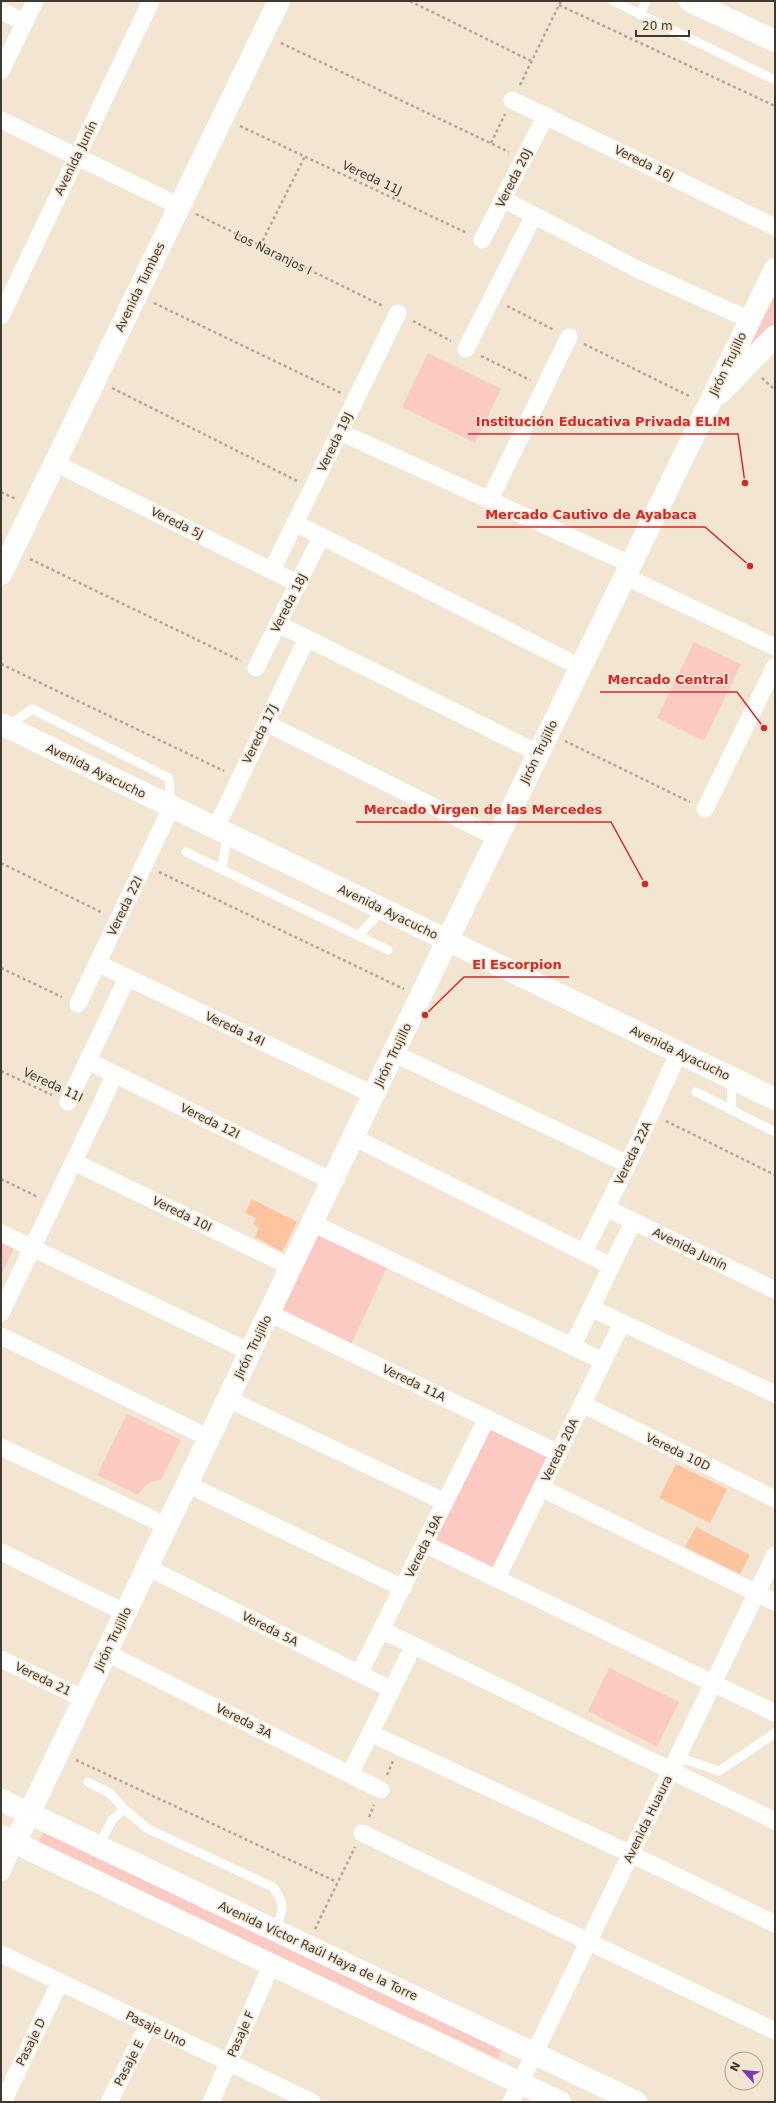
<svg xmlns="http://www.w3.org/2000/svg" width="776" height="2103" font-family="'DejaVu Sans',sans-serif">
<style>
.green{fill:#fbcac3}
.building{fill:#fec39f}
.lines{fill:none;stroke-linecap:round;stroke-linejoin:round}
.path{stroke:#b1a798;stroke-width:2.5;stroke-dasharray:3 3;stroke-linecap:butt}
.lane{stroke:#fff;stroke-width:9}
.street{stroke:#fff;stroke-width:17}
.secondary{stroke:#fff;stroke-width:22}
.labels{text-anchor:middle;stroke-width:3;stroke-linejoin:round;paint-order:stroke}
.street-label{font-size:12px;fill:#3e3931;stroke:#f2e6d2}
.leader{fill:none;stroke:#d62828;stroke-width:1.5}
.callout-dot{fill:#d62828;stroke:#f2e6d2;stroke-width:1.5}
.callout-label{font-size:13px;text-anchor:middle;font-weight:bold;fill:#d62828;stroke:#f2e6d2;stroke-width:3;stroke-linejoin:round;paint-order:stroke}
</style>
<rect width="100%" height="100%" fill="#f2e6d2"/>
<path class="green" d="M775 276V324L745 357Z
M428 353 501 389 475 443 402 407Z
M694 642 741 664 704 741 657 718Z
M315 1229 388 1265 350 1347 274 1312Z
M1 1237 16 1244 1 1275Z
M127 1414 181 1440 161 1480C150 1481 144 1485 138 1495L97 1475Z
M489 1424 553 1456 495 1572 431 1540Z
M609 1668 679 1702 657 1747 588 1711Z
M45 1829 502 2048 498 2059 427 2025 383 2011 37 1845Z"/>
<path class="building" d="M252 1199 297 1222 282 1252 255 1237 259 1228 253 1224 256 1218 245 1213Z
M676 1464 727 1489 710 1523 659 1498Z
M696 1527 750 1555 740 1574 685 1547Z"/>
<g class="lines">
<path class="path" d="M410 1 531 61
M559 5 775 106
M281 43 509 152
M520 85 561 1
M240 126 467 233
M491 143 505 114
M196 214 383 306
M260 246 305 156
M154 303 341 393
M507 306 554 330
M413 321 451 341
M584 344 691 397
M481 356 530 380
M762 378 775 390
M112 388 297 481
M1 492 16 499
M30 559 241 661
M1 664 224 771
M565 741 690 802
M1 863 103 913
M159 872 404 989
M1 968 62 997
M1 1071 52 1095
M666 1121 775 1175
M1 1179 38 1197
M76 1760 337 1882
M387 1775 393 1761
M369 1817 374 1805
M315 1929 355 1847"/>
<path class="lane" d="M613 1 775 80
M640 15 646 1
M8 726 32 709 169 778 171 805
M186 852 388 950
M222 870 227 835
M358 936 383 909
M696 1092 775 1132
M731 1110 732 1079
M678 1757 719 1771 775 1733
M88 1782 111 1794 124 1809 148 1829 273 1887C287 1907 283 1909 275 1931
M98 1847 112 1820 124 1809"/>
<path class="street" d="M1 11 24 22
M1 71 35 1
M512 100 775 227
M1 120 179 206
M503 199 639 270 750 320
M482 240 546 115
M1 316 151 1
M466 349 534 215
M340 432 630 564
M55 463 299 584
M490 499 569 337
M295 523 580 667
M272 570 398 313
M624 576 775 647
M278 624 538 753
M256 668 321 537
M266 723 497 838
M705 809 775 666
M215 830 307 638
M97 963 374 1095
M78 1004 171 808
M393 1053 628 1164
M88 1061 332 1181
M68 1102 127 978
M353 1137 611 1266
M74 1162 291 1267
M606 1208 775 1290
M312 1223 603 1361
M1 1233 250 1352
M584 1252 628 1164 679 1052
M591 1308 775 1394
M1 1313 96 1115 115 1074
M269 1313 558 1453
M1 1336 209 1438
M572 1347 633 1222
M228 1399 445 1502
M582 1404 775 1499
M1 1447 167 1526
M187 1484 403 1588
M541 1488 775 1602
M425 1544 775 1713
M1 1552 126 1613
M147 1567 392 1690
M497 1578 622 1323
M382 1630 775 1821
M107 1653 381 1790
M1 1659 84 1699
M359 1674 487 1418
M370 1733 631 1854 775 1924
M350 1774 413 1647
M362 1833 775 2031
M1 1873 15 1843
M1 1954 312 2102
M3 2102 60 1982
M109 2102 148 2025
M211 2102 271 1966
M511 2102 775 1555"/>
<path class="secondary" d="M690 1 775 41
M720 393 775 336
M1 574 279 1
M1 724 775 1099
M1 1800 636 2102
M1 1836 560 2102
M15 1843 447 941 775 269"/>
</g>
<g class="labels">
<g class="street-label">
<text transform="translate(76 158) rotate(-64)" y="4">Avenida Junín</text>
<text transform="translate(644 163) rotate(26)" y="4">Vereda 16J</text>
<text transform="translate(372 178) rotate(25)" y="4">Vereda 11J</text>
<text transform="translate(514 178) rotate(-63)" y="4">Vereda 20J</text>
<text transform="translate(273 253) rotate(26)" y="4">Los Naranjos I</text>
<text transform="translate(140 287) rotate(-64)" y="4">Avenida Tumbes</text>
<text transform="translate(728 364) rotate(-64)" y="4">Jirón Trujillo</text>
<text transform="translate(335 442) rotate(-64)" y="4">Vereda 19J</text>
<text transform="translate(177 523) rotate(26)" y="4">Vereda 5J</text>
<text transform="translate(289 603) rotate(-63)" y="4">Vereda 18J</text>
<text transform="translate(260 734) rotate(-64)" y="4">Vereda 17J</text>
<text transform="translate(539 752) rotate(-64)" y="4">Jirón Trujillo</text>
<text transform="translate(96 771) rotate(26)" y="4">Avenida Ayacucho</text>
<text transform="translate(125 906) rotate(-64)" y="4">Vereda 22I</text>
<text transform="translate(388 912) rotate(26)" y="4">Avenida Ayacucho</text>
<text transform="translate(235 1029) rotate(25)" y="4">Vereda 14I</text>
<text transform="translate(680 1053) rotate(26)" y="4">Avenida Ayacucho</text>
<text transform="translate(393 1055) rotate(-64)" y="4">Jirón Trujillo</text>
<text transform="translate(53 1085) rotate(25)" y="4">Vereda 11I</text>
<text transform="translate(210 1121) rotate(26)" y="4">Vereda 12I</text>
<text transform="translate(633 1153) rotate(-64)" y="4">Vereda 22A</text>
<text transform="translate(182 1214) rotate(26)" y="4">Vereda 10I</text>
<text transform="translate(690 1249) rotate(26)" y="4">Avenida Junín</text>
<text transform="translate(253 1347) rotate(-64)" y="4">Jirón Trujillo</text>
<text transform="translate(414 1383) rotate(26)" y="4">Vereda 11A</text>
<text transform="translate(560 1450) rotate(-64)" y="4">Vereda 20A</text>
<text transform="translate(678 1452) rotate(26)" y="4">Vereda 10D</text>
<text transform="translate(424 1546) rotate(-64)" y="4">Vereda 19A</text>
<text transform="translate(270 1629) rotate(27)" y="4">Vereda 5A</text>
<text transform="translate(113 1639) rotate(-64)" y="4">Jirón Trujillo</text>
<text transform="translate(43 1679) rotate(26)" y="4">Vereda 21</text>
<text transform="translate(244 1721) rotate(27)" y="4">Vereda 3A</text>
<text transform="translate(648 1819) rotate(-64)" y="4">Avenida Huaura</text>
<text transform="translate(318 1951) rotate(25)" y="4">Avenida Víctor Raúl Haya de la Torre</text>
<text transform="translate(156 2029) rotate(26)" y="4">Pasaje Uno</text>
<text transform="translate(241 2034) rotate(-66)" y="4">Pasaje F</text>
<text transform="translate(31 2042) rotate(-64)" y="4">Pasaje D</text>
<text transform="translate(129 2063) rotate(-63)" y="4">Pasaje E</text>
</g>
</g>
<path class="leader" d="M745 483L738 434H468M750 566L705 527H477M764 728L737 692H600M645 884L611 822H356M425 1015L464 977H569"/>
<g class="callout-dot">
<circle cx="745" cy="483" r="4"/>
<circle cx="750" cy="566" r="4"/>
<circle cx="764" cy="728" r="4"/>
<circle cx="645" cy="884" r="4"/>
<circle cx="425" cy="1015" r="4"/>
</g>
<g class="callout-label">
<text x="603" y="426">Institución Educativa Privada ELIM</text>
<text x="591" y="519">Mercado Cautivo de Ayabaca</text>
<text x="668" y="684">Mercado Central</text>
<text x="483" y="814">Mercado Virgen de las Mercedes</text>
<text x="517" y="969">El Escorpion</text>
</g>
<rect width="776" height="2103" fill="none" stroke="#3e3931" stroke-width="4"/>
<g transform="translate(744 2071) rotate(297)"><circle r="19" fill="#f2e6d2" stroke="#aaa192"/>
<path d="M0-3L7 15L0 10L-7 15Z" fill="#7d39ad"/>
<text y="-6" font-size="11" font-weight="bold" text-anchor="middle" fill="#3e3931">N</text>
</g>
<path d="M636 30v6h53v-6" fill="none" stroke="#3e3931" stroke-width="2"/>
<text x="642" y="30" font-size="12" fill="#3e3931" stroke="#f2e6d2" stroke-width="3" paint-order="stroke">20 m</text>
</svg>
